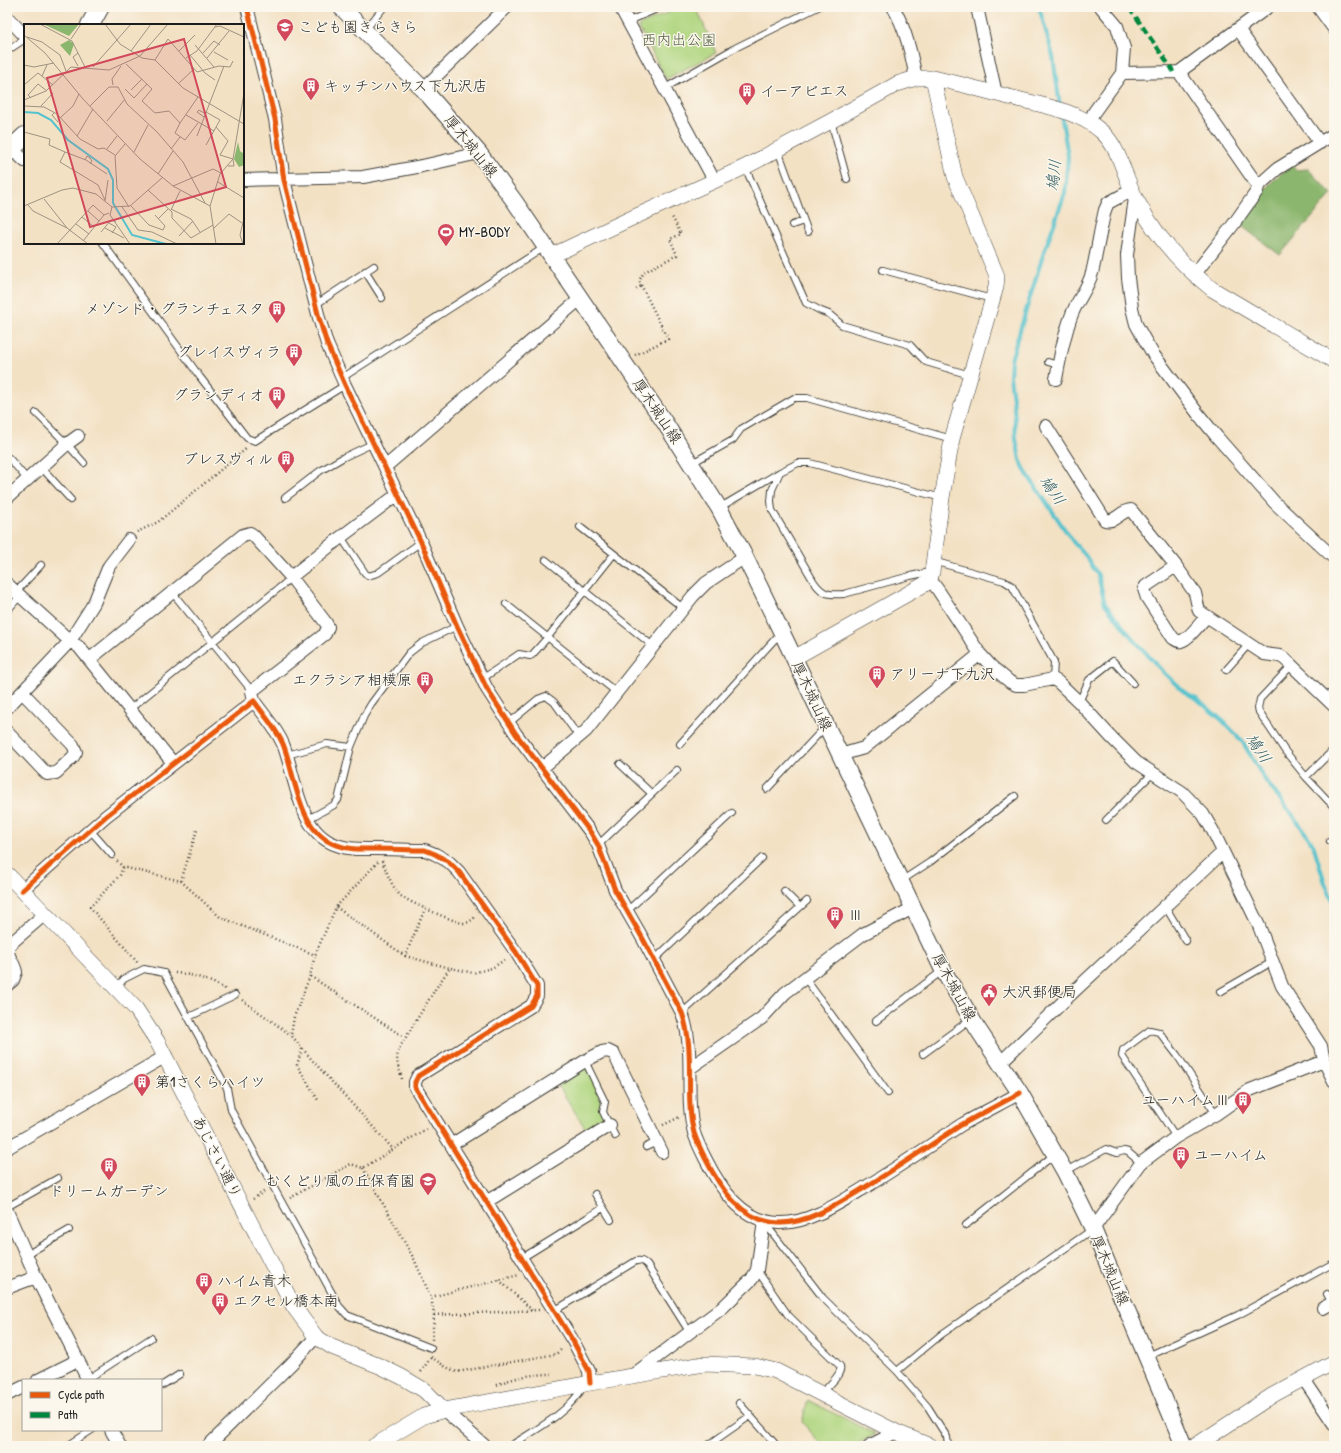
<svg xmlns="http://www.w3.org/2000/svg" width="1341" height="1453" font-family="'Patrick Hand','Klee One',sans-serif">
<style>
.green{fill:#afd57e;stroke:#66784d}
.forest{fill:#8bb66d;stroke:#546944}
.lines{fill:none;stroke-linecap:round;stroke-linejoin:round}
.stream{stroke:#55c2cd;stroke-width:4}
.service-casing{stroke:#3c3a35;stroke-width:8}
.minor-casing{stroke:#3c3a35;stroke-width:14}
.tertiary-casing{stroke:#3c3a35;stroke-width:16}
.secondary-casing{stroke:#3c3a35;stroke-width:18}
.primary-casing{stroke:#3c3a35;stroke-width:20}
.path{stroke:#3c3a35;stroke-width:2.5;stroke-dasharray:1 3;stroke-linecap:butt}
.service{stroke:#fff;stroke-width:6}
.minor{stroke:#fff;stroke-width:12}
.tertiary{stroke:#fff;stroke-width:15}
.secondary{stroke:#fff;stroke-width:16}
.primary{stroke:#fff;stroke-width:18}
.quiet{stroke:#00873e;stroke-width:4;stroke-dasharray:8 4;stroke-linecap:butt}
.cycleway-casing{stroke:#fbf7ec;stroke-width:8}
.cycleway{stroke:#e8590c;stroke-width:5}
.labels{text-anchor:middle;stroke-width:3;stroke-linejoin:round;paint-order:stroke}
.poi-label{font-size:15px;fill:#1c1c1c;stroke:#fbf7ec;text-anchor:start}
.park-label{font-size:15px;fill:#4f5d3e;stroke:#fbf7ec}
.street-label{font-size:15px;fill:#1c1c1c;stroke:#fbf7ec}
.water-label{font-size:16px;font-style:italic;fill:#335e63;stroke:#fbf7ec}
.inset-river{fill:none;stroke:#55c2cd;stroke-width:2}
.inset-road{fill:none;stroke:#9d9281;stroke-width:1}
.view{fill:#d1495b;fill-opacity:0.15;stroke:#d1495b;stroke-width:2}
.inset-edge{fill:none;stroke:#1c1c1c;stroke-width:2}
</style>
<rect width="100%" height="100%" fill="#fbf7ec"/>
<filter id="ink" filterUnits="userSpaceOnUse"><feTurbulence type="fractalNoise" baseFrequency=".025" numOctaves="2"/><feDisplacementMap in="SourceGraphic" scale="8" xChannelSelector="R" yChannelSelector="G"/><feConvolveMatrix kernelMatrix="1 2 1 2 8 2 1 2 1" color-interpolation-filters="sRGB"/></filter>
<filter id="wash" filterUnits="userSpaceOnUse"><feTurbulence type="fractalNoise" baseFrequency=".012" numOctaves="4" result="noise"/><feDisplacementMap in="SourceGraphic" scale="16" xChannelSelector="R" yChannelSelector="G"/><feGaussianBlur stdDeviation="0.9" result="paint"/><feColorMatrix in="noise" values="0 0 0 0 0 0 0 0 0 0 0 0 0 0 0 0 0 1.4 0 .05"/><feComposite in="paint" operator="in"/></filter>
<g filter="url(#wash)">
<rect width="100%" height="100%" fill="#f3e1c4"/>
<path class="green" d="M681 7H696L716 53 666 79 638 26Z
M585 1061 605 1102 603 1112 610 1125 585 1128 558 1085Z
M808 1400 875 1434 854 1446H823L802 1422Z"/>
<path class="forest" d="M1292 166 1296 170 1308 169 1332 194 1280 255 1239 224C1256 200 1266 183 1292 166Z"/>
<g class="lines">
<path class="stream" d="M1039 7 1053 56 1060 107
M1061 114 1068 156 1065 193 1042 258 1011 360 1010 376 1014 407 1016 439 1020 460 1027 474 1074 543 1085 555 1098 575 1105 604 1129 634 1163 672 1183 691 1197 699 1223 721 1242 741 1265 780 1295 818 1313 844 1325 883 1334 903"/>
</g>
</g>
<g filter="url(#ink)">
<g class="lines">
<defs>
<path id="service" d="M627 22 661 7
M365 30 384 7
M7 51 25 39
M665 88 733 49 818 7
M831 121 847 179
M778 150 808 232
M745 167 806 303 821 311 829 314 842 325 910 345 921 357 926 362 970 375
M792 225 804 221
M103 243 200 377 247 438 255 441 345 385
M883 270 992 299
M365 271 382 298
M315 305 374 266
M1048 362 1058 365
M342 378 545 247
M36 413 67 444 84 463
M9 458 27 479
M692 463 733 440 741 429 794 398H807L952 439
M41 467 71 500
M285 498 320 471 344 457 374 443
M719 508 780 472
M580 527 683 608
M341 537 365 573 368 576 378 573 421 542
M546 560 653 646
M933 561 1004 581 1012 586 1054 662 1053 679
M930 572 910 576 844 594C829 595 823 595 814 582L772 510 771 501 772 490 780 472 798 463H810L942 498
M16 592 41 565
M172 592 252 691
M506 604 616 692
M7 611 20 596
M1292 665 1260 699 1258 708 1259 712 1285 751 1306 777 1334 807
M1226 670 1249 644
M482 679 519 654 530 656 532 655 548 637 614 554
M1079 702 1089 680 1113 661 1133 683
M130 709 284 584 291 577
M509 723 538 699 546 696 554 702 579 737
M680 744 775 639 783 635
M287 755 327 744 351 747
M620 764 652 794
M1306 777 1334 749
M767 789 826 726
M308 819 334 805 338 800 351 747 364 716 371 704 409 653 422 643 457 626
M1106 820 1153 773
M90 830 112 855
M1330 841 1334 837
M598 845 677 770
M901 881 930 862 1015 796
M784 891 800 907
M1165 906 1186 941
M626 912 732 813
M654 960 762 858
M805 978 888 1093
M116 988 124 979 144 969 164 973 227 1088 231 1110 339 1306 347 1315 431 1348
M1220 992 1272 962
M682 1013 807 901
M189 1017 235 995
M876 1021 942 971
M923 1054 971 1019
M585 1061 605 1102 603 1112 615 1136
M1176 1137 1122 1056 1123 1050 1150 1030 1159 1032 1177 1055 1216 1114
M646 1147 657 1142
M1066 1171 1106 1149 1117 1153 1124 1151 1128 1152 1141 1163
M595 1194 611 1220
M7 1207 58 1178
M764 1222 823 1298 897 1371 928 1407 947 1437 948 1446
M966 1225 1054 1155
M26 1255 69 1230
M522 1258 603 1208
M757 1270 788 1315 840 1366C843 1374 827 1387 821 1394
M1327 1294 1332 1303
M554 1311 636 1261C641 1260 643 1261 647 1265L690 1333
M1148 1356 1238 1315 1334 1263
M897 1371 942 1334 1093 1229
M88 1379 151 1338
M161 1386 180 1374
M739 1403 777 1446
M67 1446 92 1430
M510 1446C537 1429 567 1414 584 1386
M707 1446 750 1416"/>
<path id="minor" d="M247 7 275 119 284 180 319 318 327 344 345 385 421 542 457 626 487 689 516 734 591 833 598 845 615 890 643 939 682 1013C696 1051 684 1094 694 1133 697 1142 701 1150 705 1158 720 1188 742 1222 779 1223 810 1224 844 1200 869 1185 901 1165 931 1145 961 1125 980 1114 1000 1104 1020 1093
M620 7 714 180
M893 7C906 29 911 53 916 78
M977 7 996 94
M1318 7 1334 29
M7 17 25 36
M1238 29 1320 143
M1179 72 1258 186 1277 169 1334 134
M1122 73 1179 72 1268 7
M423 89 507 7
M1089 123 1094 112 1122 73 1124 48 1120 36 1117 26 1101 7
M12 149 25 161
M243 180 363 177 422 166 479 153
M1135 198 1127 255 1128 278 1132 308 1136 324 1143 337 1153 354 1199 415 1217 437 1275 503 1334 558
M1194 275 1233 225 1257 191 1258 186
M1056 379C1060 357 1064 335 1072 314 1078 299 1088 288 1092 273 1097 252 1100 231 1105 210L1108 203 1132 190
M1046 426 1105 520C1116 523 1121 510 1131 510L1176 566 1195 593 1199 611 1264 654 1280 656 1285 659 1334 706
M385 467 580 299
M7 498 67 444 78 436
M1176 566 1146 586 1144 589 1147 598 1173 638C1176 640 1178 642 1181 641 1189 639 1201 622 1207 616
M291 577 341 537 398 494
M930 579 938 590 980 654 991 666 1010 682 1016 685H1024L1053 679 1058 682 1079 702 1111 737 1136 762 1182 792 1203 814 1213 831 1259 926 1282 986 1321 1046 1324 1061 1334 1081
M7 584 70 641 79 647 173 763
M90 659 243 535 250 533 253 535 291 577 326 623 328 627 325 634 252 691 254 701
M7 708 70 641 94 603 109 566 129 540
M7 732 43 770 47 774 56 773 73 757 76 752 73 745 22 692
M840 755 864 748 980 654
M542 768 586 731 693 596 706 583 745 557
M22 890 106 816 254 701C263 714 276 728 283 744 296 776 298 833 337 845 349 850 363 849 376 849 392 849 409 850 425 850L435 854 449 862 459 872 516 952 537 986V996L531 1006 418 1076 415 1082V1087L573 1341 589 1371 590 1383
M7 985 13 980 16 972C14 961 5 956 9 945L45 914
M1000 1063 1069 996 1223 852
M690 1068 762 1018 785 993 863 934 913 908
M451 1145 585 1061 602 1052 608 1051 614 1054 662 1152
M7 1148 166 1056
M486 1202 610 1125
M7 1211 36 1277 88 1380
M1093 1229 1141 1163 1176 1137 1216 1114 1250 1090 1324 1061
M7 1288 36 1277
M1323 1308 1334 1302
M633 1375 722 1308 752 1279 757 1270 764 1221
M1303 1378 1334 1424
M38 1380 78 1360
M7 1395 23 1387
M444 1410 485 1446
M111 1430 120 1446
M208 1446 292 1363 316 1337
M869 1446 896 1432"/>
<path id="tertiary" d="M551 256 632 218 745 167 831 121 897 84 916 78H933C959 83 984 91 1009 97 1040 105 1078 110 1102 132 1120 148 1125 179 1136 199 1155 235 1180 264 1212 289L1334 361
M794 658 925 584 930 579 932 572 942 498 952 439 996 287 997 276 955 177 933 78
M7 874 136 1009 157 1041 294 1307 316 1337 332 1347 382 1367 402 1377 424 1390 444 1410
M374 1446 424 1416 444 1410 590 1383 704 1364 755 1366 776 1371 896 1432 930 1446
M1195 1446 1273 1395 1334 1362"/>
<path id="secondary" d="M341 7 423 89 479 153 515 202 665 423 719 508 745 557 783 635 943 970 977 1028 1020 1093 1065 1172 1093 1229 1184 1446"/>
<path id="primary" d="M90 25 100 7
M7 153 25 136"/>
</defs>
<use href="#service" class="service-casing"/>
<use href="#minor" class="minor-casing"/>
<use href="#tertiary" class="tertiary-casing"/>
<use href="#secondary" class="secondary-casing"/>
<use href="#primary" class="primary-casing"/>
<path class="path" d="M636 289 642 286
M635 355 668 339 639 281 644 272 677 255 670 239 681 234 671 215
M137 532 158 522 247 448
M117 861 123 867 181 881 220 917 315 955
M382 861C387 872 392 888 401 896 409 902 454 922 463 923 469 923 472 920 476 916
M378 862 336 907 315 955 310 976 404 1037
M123 867 120 875 90 907 138 963
M181 881 197 830
M336 907 405 956
M451 968 473 973 492 968 506 959
M175 973C192 974 210 980 225 989
M310 976 294 1017 291 1035 313 1061 393 1149
M242 1000 291 1035
M302 1049 297 1065 318 1100
M402 1079C399 1066 394 1061 400 1047L436 988 450 968 405 956 425 909
M663 1125 680 1117
M363 1168 414 1259 431 1297 434 1315 432 1340
M290 1198 351 1164 363 1168 426 1129
M253 1199 265 1191
M499 1280 532 1310
M431 1297 519 1275
M434 1315 539 1310
M431 1357 446 1367 457 1372 556 1354 563 1348
M421 1372 431 1357
M497 1385C513 1377 534 1374 552 1374"/>
<use href="#service" class="service"/>
<use href="#minor" class="minor"/>
<use href="#tertiary" class="tertiary"/>
<use href="#secondary" class="secondary"/>
<use href="#primary" class="primary"/>
<path class="quiet" d="M1129 7 1172 69 1173 72"/>
<defs>
<path id="cycleway" d="M247 7 275 119 284 180 319 318 327 344 345 385 421 542 457 626 487 689 516 734 591 833 598 845 615 890 643 939 682 1013C696 1051 684 1094 694 1133 697 1142 701 1150 705 1158 720 1188 742 1222 779 1223 810 1224 844 1200 869 1185 901 1165 931 1145 961 1125 980 1114 1000 1104 1020 1093
M22 890 106 816 254 701C263 714 276 728 283 744 296 776 298 833 337 845 349 850 363 849 376 849 392 849 409 850 425 850L435 854 449 862 459 872 516 952 537 986V996L531 1006 418 1076 415 1082V1087L573 1341 589 1371 590 1383"/>
</defs>
<use href="#cycleway" class="cycleway-casing"/>
<use href="#cycleway" class="cycleway"/>
</g>
</g>
<defs>
<symbol id="school-pin" viewBox="-11 -11 22 30"><path d="M0 17L-7.5 6A9.5 9.5 0 1 1 7.5 6Z" fill="#d1495b" stroke="#fbf7ec"/><path d="M0-5L7-2L0 1L-7-2ZM-4 1L0 2.5L4 1V4Q0 6-4 4Z" fill="#fff"/></symbol>
<symbol id="building-pin" viewBox="-11 -11 22 30"><path d="M0 17L-7.5 6A9.5 9.5 0 1 1 7.5 6Z" fill="#d1495b" stroke="#fbf7ec"/><path d="M-4-6H4V6H1V3H-1V6H-4ZM-2.5-4.3h1.7v1.8h-1.7ZM.8-4.3h1.7v1.8H.8ZM-2.5-1h1.7V.8h-1.7ZM.8-1h1.7V.8H.8Z" fill="#fff"/></symbol>
<symbol id="stadium-pin" viewBox="-11 -11 22 30"><path d="M0 17L-7.5 6A9.5 9.5 0 1 1 7.5 6Z" fill="#d1495b" stroke="#fbf7ec"/><path d="M0-5a6.5 5 0 1 0 0 10a6.5 5 0 1 0 0-10ZM-3.5-1.8h7v3.6h-7Z" fill="#fff"/></symbol>
<symbol id="civic-pin" viewBox="-11 -11 22 30"><path d="M0 17L-7.5 6A9.5 9.5 0 1 1 7.5 6Z" fill="#d1495b" stroke="#fbf7ec"/><path d="M-.6-6.5H3V-4.5H.6V-3L4-1V1h2V6H-6V1h2V-1L-.6-3ZM-1.2 2.5V6h2.4V2.5Z" fill="#fff"/></symbol>
</defs>
<g fill-rule="evenodd">
<use href="#school-pin" x="275" y="17" width="20" height="27"/>
<use href="#building-pin" x="301" y="76" width="20" height="27"/>
<use href="#building-pin" x="737" y="81" width="20" height="27"/>
<use href="#stadium-pin" x="436" y="222" width="20" height="27"/>
<use href="#building-pin" x="267" y="299" width="20" height="27"/>
<use href="#building-pin" x="284" y="342" width="20" height="27"/>
<use href="#building-pin" x="267" y="385" width="20" height="27"/>
<use href="#building-pin" x="276" y="449" width="20" height="27"/>
<use href="#building-pin" x="867" y="664" width="20" height="27"/>
<use href="#building-pin" x="415" y="670" width="20" height="27"/>
<use href="#building-pin" x="825" y="905" width="20" height="27"/>
<use href="#civic-pin" x="979" y="982" width="20" height="27"/>
<use href="#building-pin" x="132" y="1072" width="20" height="27"/>
<use href="#building-pin" x="1233" y="1090" width="20" height="27"/>
<use href="#building-pin" x="1171" y="1145" width="20" height="27"/>
<use href="#building-pin" x="99" y="1156" width="20" height="27"/>
<use href="#school-pin" x="418" y="1171" width="20" height="27"/>
<use href="#building-pin" x="194" y="1271" width="20" height="27"/>
<use href="#building-pin" x="210" y="1291" width="20" height="27"/>
</g>
<g class="labels">
<g class="poi-label">
<text x="298" y="32">こども園きらきら</text>
<text x="324" y="91">キッチンハウス下九沢店</text>
<text x="760" y="96">イーアビエス</text>
<text x="459" y="237">MY-BODY</text>
<text x="264" y="314" text-anchor="end">メゾンド・グランチェスタ</text>
<text x="281" y="357" text-anchor="end">グレイスヴィラ</text>
<text x="264" y="400" text-anchor="end">グランディオ</text>
<text x="273" y="464" text-anchor="end">ブレスウィル</text>
<text x="890" y="679">アリーナ下九沢</text>
<text x="412" y="685" text-anchor="end">エクラシア相模原</text>
<text x="848" y="920">Ⅲ</text>
<text x="1002" y="997">大沢郵便局</text>
<text x="155" y="1087">第1さくらハイツ</text>
<text x="1230" y="1105" text-anchor="end">ユーハイムⅢ</text>
<text x="1194" y="1160">ユーハイム</text>
<text x="415" y="1186" text-anchor="end">むくどり風の丘保育園</text>
<text x="109" y="1196" text-anchor="middle">ドリームガーデン</text>
<text x="217" y="1286">ハイム青木</text>
<text x="233" y="1306">エクセル橋本南</text>
</g>
<g class="park-label">
<text x="679" y="45">西内出公園</text>
</g>
<g class="street-label">
<text transform="translate(471 146) rotate(51)" y="5">厚木城山線</text>
<text transform="translate(657 411) rotate(56)" y="5">厚木城山線</text>
<text transform="translate(812 696) rotate(65)" y="5">厚木城山線</text>
<text transform="translate(954 987) rotate(61)" y="5">厚木城山線</text>
<text transform="translate(217 1157) rotate(63)" y="5">あじさい通り</text>
<text transform="translate(1110 1270) rotate(67)" y="5">厚木城山線</text>
</g>
<g class="water-label">
<text transform="translate(1053 175) rotate(-84)" y="6">鳩川</text>
<text transform="translate(1053 490) rotate(55)" y="6">鳩川</text>
<text transform="translate(1259 748) rotate(57)" y="6">鳩川</text>
</g>
</g>
<g transform="translate(24 24)">
<rect width="220" height="220" fill="#f3e1c4"/>
<path d="M19 0H55L45 12ZM45 16 50 20 46 32 36 21ZM214 118 216 127 220 130V141L215 143 210 135Z" fill="#8bb66d"/>
<path class="inset-river" d="M0 88 14 89 27 96 44 116 84 145 89 156V179L108 211 142 220"/>
<path class="inset-road" d="M16 0 48 17 61 43M81 0 96 20 118 34 131 36 159 64 220 100M191 3 196 2 220 13M0 11 21 29 59 75 116 135 149 162 186 182M3 13 18 18 36 31 42 47M47 15 57 0M171 21 190 43M107 27 127 0M155 27 171 11M190 28 204 36M54 29 49 33 54 42M179 29 190 17 196 21M166 31 181 49 191 56M162 34 173 27 193 0M183 34 205 7M131 36 144 15 173 48 195 42 206 43 209 37M102 40 128 65 118 77 131 89 145 87 156 99 174 73M0 41 10 43 30 39M69 43 107 0M18 52 23 41M154 60 170 45M0 61 14 49 29 61M89 61 88 55 97 42M101 65 110 74 123 60M107 66 118 55M7 74 4 71 14 60 23 67M0 76 22 67 47 43 85 46 116 32 144 0M0 82 20 83 33 90 56 115 74 125 80 124 91 131M17 82 29 69M66 82 85 63H94L103 80 133 108 159 138 181 179M30 89 28 91 34 98M162 91 190 107M180 93 173 88 175 86 182 90M36 94 49 82 55 70M83 97 101 75M156 99 151 109 161 116 174 99M192 103 204 117 196 131 209 135 210 142H204M0 108 26 115 25 121 41 128 36 138 74 161 81 176M53 112 69 85M173 112 200 42M101 120 91 132 93 164 105 183M182 121 196 96 182 88M83 125 93 112M147 125 156 113M41 128 62 136 83 150M110 128 124 101M61 136 63 132 66 134 68 137 66 140M134 150 149 127M194 158 220 174M149 162 189 145 197 149M124 166 148 188V194L167 214 189 201M20 175 43 204M81 177 84 156M4 181 9 187 43 204 64 220M0 182 38 166 49 164 72 170 88 183 106 182 139 153M107 182 125 201 139 206 141 202 131 191M88 183 86 191 106 220M98 183 114 206 128 208 153 220M147 185 167 195 176 208M147 186 156 167M64 187 75 197M58 193 70 203M134 195 144 185M85 199 92 203 88 209M52 200 65 210M81 204 100 214M190 204 205 190 218 199M77 208 87 196 92 198M155 212 169 197M59 217 80 191 85 189M33 220 69 181 80 191M192 220 186 182 196 150 209 135 220 69M219 220 216 211 220 194"/>
<path class="view" d="M160 15 202 163 66 203 23 54Z"/>
<rect width="220" height="220" class="inset-edge"/>
</g>
<rect width="1341" height="1453" fill="none" stroke="#fbf7ec" stroke-width="24"/>
<rect x="22" y="1379" width="140" height="52" fill="#fbf7ec" stroke="#a29f99"/>
<rect x="30" y="1392" width="20" height="6" fill="#e8590c" stroke="#a29f99"/>
<text x="58" y="1399" font-size="12" fill="#1c1c1c">Cycle path</text>
<rect x="30" y="1412" width="20" height="6" fill="#00873e" stroke="#a29f99"/>
<text x="58" y="1419" font-size="12" fill="#1c1c1c">Path</text>
</svg>
